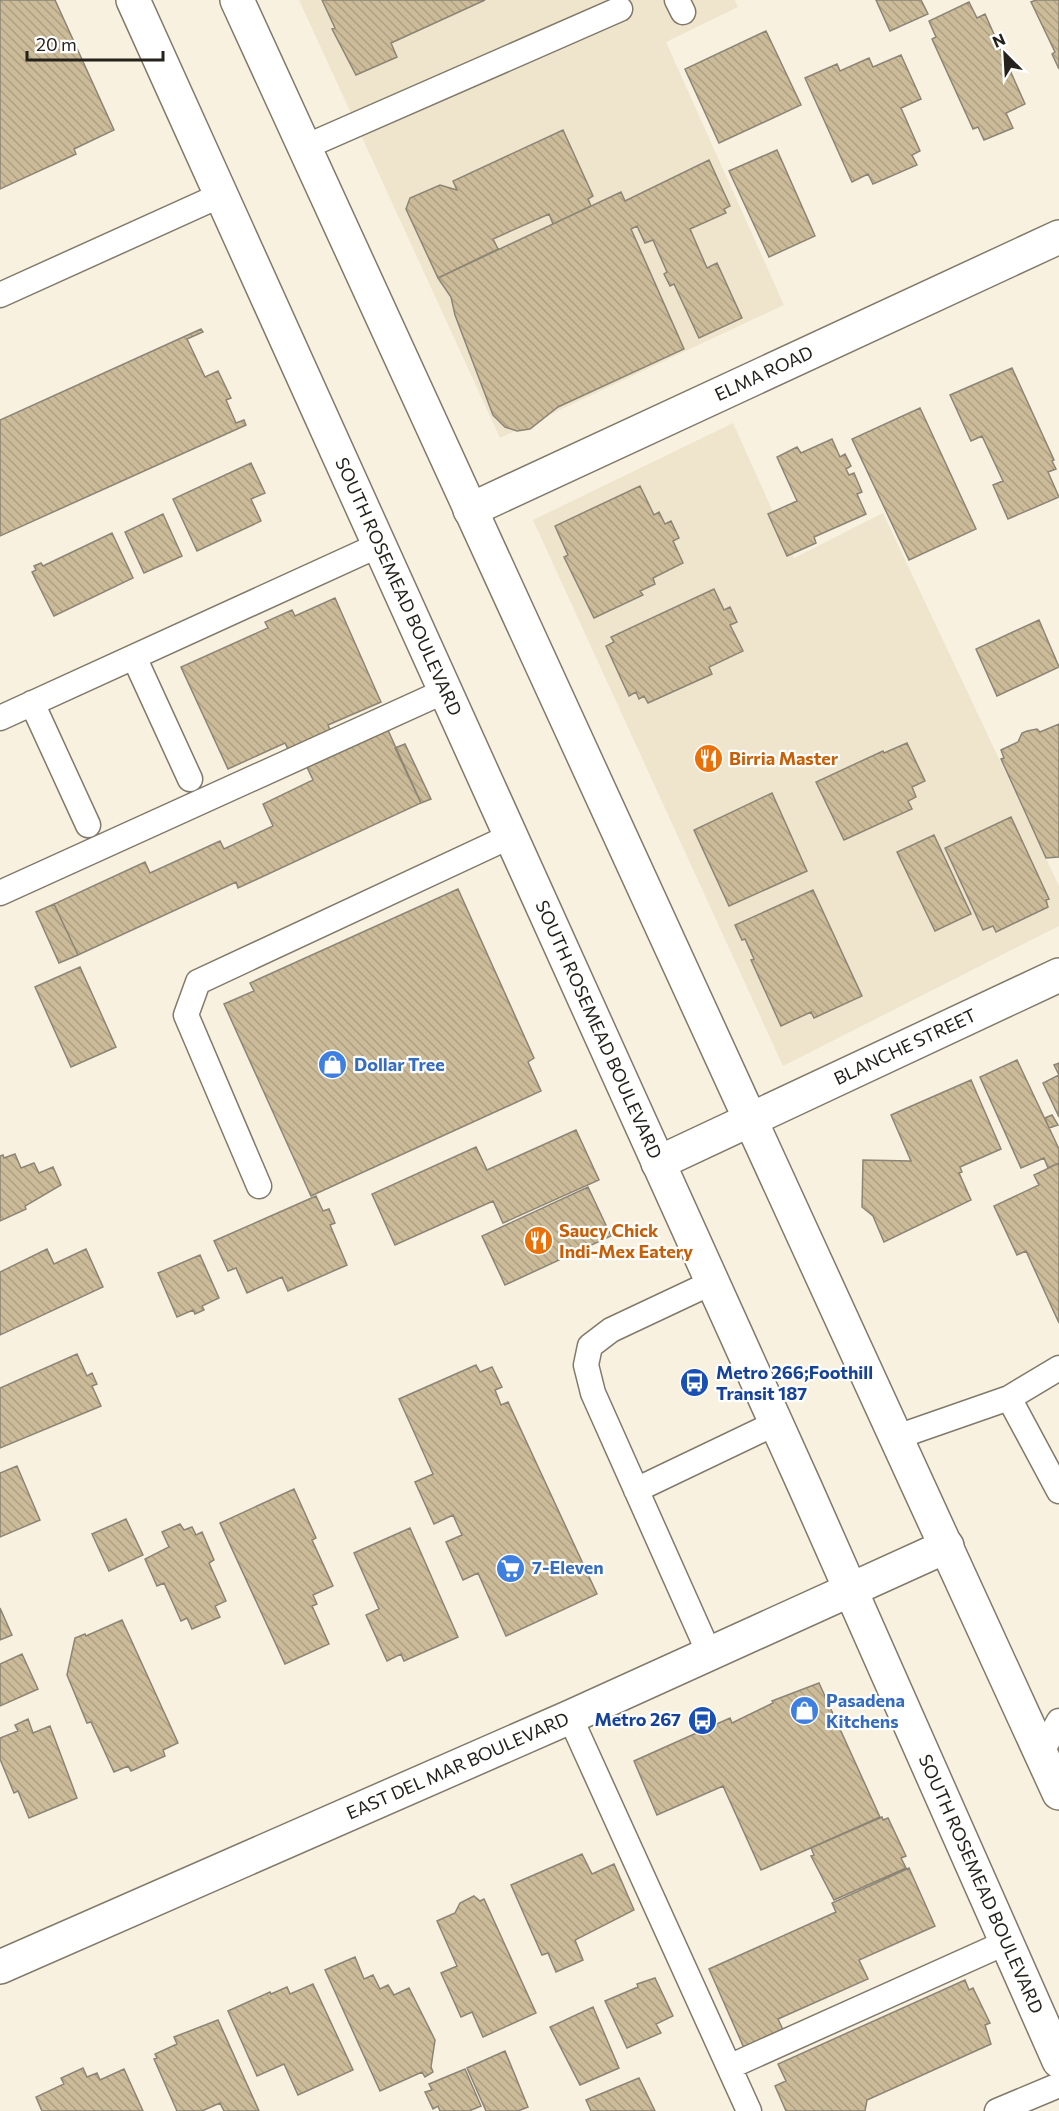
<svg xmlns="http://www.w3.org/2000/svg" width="1059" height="2111" font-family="Commissioner,sans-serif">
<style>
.built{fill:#efe5cd}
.building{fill:url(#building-back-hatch);stroke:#8c8576;stroke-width:1.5}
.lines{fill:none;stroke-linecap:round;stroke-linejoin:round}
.lane-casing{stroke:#817a6b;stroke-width:27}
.street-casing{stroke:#817a6b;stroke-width:36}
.secondary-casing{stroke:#817a6b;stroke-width:36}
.primary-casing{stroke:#817a6b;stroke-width:36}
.lane{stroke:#fff;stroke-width:24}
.street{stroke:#fff;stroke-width:33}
.secondary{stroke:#fff;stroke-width:33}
.primary{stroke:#fff;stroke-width:33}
.labels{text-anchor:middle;stroke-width:4.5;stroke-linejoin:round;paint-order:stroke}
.street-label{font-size:18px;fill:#24221b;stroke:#fff}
.food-label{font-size:18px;font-weight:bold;fill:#c56008;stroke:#fff;text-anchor:start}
.shop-label{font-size:18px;font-weight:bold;fill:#366cbe;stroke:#fff;text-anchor:start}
.transit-label{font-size:18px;font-weight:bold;fill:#164399;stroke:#fff;text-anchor:start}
</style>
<defs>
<pattern id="building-back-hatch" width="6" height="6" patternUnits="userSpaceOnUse" patternTransform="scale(1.5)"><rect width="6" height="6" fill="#cbbb98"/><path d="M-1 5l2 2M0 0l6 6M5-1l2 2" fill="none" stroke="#aea082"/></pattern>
</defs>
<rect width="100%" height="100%" fill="#f8f1e0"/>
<path class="built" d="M299 0H735L738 7 666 42 784 305 500 438Z
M733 423 794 558 883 513 1059 886V926L783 1066 533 520Z"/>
<path class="building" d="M0 0H55L114 130 74 149 76 154 0 189Z
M322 0H485L391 43 397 57 356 75 332 29 335 28Z
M876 0H921L928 14 890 31Z
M1036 0H1059V69L1052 54 1055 52 1031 2Z
M969 2 977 18 985 14 1025 104 1006 113 1013 128 984 140 978 127 973 129 932 39 936 37 929 21Z
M766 31 801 105 719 143 685 69Z
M901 55 921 99 901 108 920 151 912 155 917 165 873 184 868 174 852 182 805 78 837 64 840 71 869 58 873 67Z
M563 130 593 196 588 199 591 206 553 224 549 214 493 239 498 249 438 278 406 209 410 198 440 185 457 190 453 181Z
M777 150 815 236 769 257 729 171Z
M709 160 730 206 724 209 726 213 690 229 707 268 717 263 742 318 699 338 674 284 670 286 664 274 667 272 653 240 645 243 637 226 631 229 684 349 558 407 530 429 517 431 505 427 493 415 455 315 451 297 438 278 621 192 625 201Z
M201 329 203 332 187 339 205 377 218 371 231 398 226 400 236 423 244 420 246 425 0 536V420Z
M1012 368 1054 460 1052 461 1056 469 1048 472 1059 497 1008 519 993 485 1003 481 982 436 971 441 950 395Z
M920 408 976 529 909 560 852 439Z
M832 439 840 457 845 454 851 466 846 469 849 475 854 473 862 492 857 494 866 514 814 537 816 543 787 556 768 514 797 501 777 457 797 447 801 453Z
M251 463 265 493 251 499 261 521 197 551 173 499Z
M640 486 654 515 659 512 665 524 671 521 679 538 673 541 683 563 653 578 655 584 640 591 643 595 594 618 564 557 568 555 555 526Z
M163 514 182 556 144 573 125 532Z
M112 533 133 578 54 616 32 572 36 570 34 566 41 563 43 566Z
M714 589 724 610 730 607 737 622 730 625 743 651 709 667 712 674 648 703 644 696 639 699 636 692 629 696 606 646 614 642 611 637Z
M335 598 381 702 328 725 330 730 288 749 285 743 228 769 181 667 268 628 265 622 292 610 295 616Z
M1039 620 1059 667 997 696 976 649Z
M1059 724V857L1046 858 1001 759 1004 758 1001 750 1018 742 1022 733 1027 731 1037 729 1040 732Z
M387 728 421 803 238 888 236 882 78 955 54 904 145 862 150 873 220 841 224 849 273 826 263 804 313 780 306 765Z
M907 743 925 781 912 787 916 797 908 801 912 809 844 840 816 782 883 751 884 753Z
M405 744 431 799 421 803 395 748Z
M772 793 807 871 729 906 694 830Z
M1011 817 1049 899 1046 900 1048 907 996 932 993 926 983 930 945 848Z
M934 835 971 914 935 931 897 852Z
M458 889 534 1058 528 1062 541 1091 311 1196 224 1004 254 991 250 983Z
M813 890 862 996 814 1018 811 1012 781 1026 751 960 754 959 745 939 742 940 735 925Z
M54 904 78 955 59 963 36 912Z
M80 967 116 1047 71 1067 35 987Z
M1017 1060 1059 1149V1163L1048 1168 1044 1158 1021 1168 980 1077Z
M1059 1063V1117L1043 1083 1059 1075 1054 1065Z
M971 1080 1001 1149 960 1167 962 1172 959 1173 971 1200 884 1242 873 1216 862 1207 863 1160 911 1161 891 1115Z
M1052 1115 1058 1125 1049 1128 1045 1118Z
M576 1130 599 1180 503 1223 493 1201 395 1245 372 1194 476 1147 487 1170Z
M15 1154 21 1168 34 1163 39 1173 53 1167 61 1185 25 1206 26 1209 0 1221V1156L3 1155 4 1158Z
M1059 1163V1323L1026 1251 1017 1255 994 1206 1039 1185 1034 1175Z
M588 1187 611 1236 505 1285 482 1236Z
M316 1196 323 1211 329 1209 335 1223 330 1225 347 1265 288 1291 282 1277 247 1293 236 1268 228 1271 214 1241Z
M47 1249 54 1264 86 1249 103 1287 0 1335V1272Z
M200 1255 219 1298 202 1306 204 1310 195 1314 193 1310 177 1317 158 1273Z
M77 1354 87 1376 92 1373 97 1384 92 1386 101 1406 0 1448V1388Z
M476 1365 480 1372 492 1367 502 1387 495 1390 501 1405 508 1402 597 1594 506 1636 478 1573 463 1580 446 1542 462 1535 453 1515 434 1524 415 1482 433 1474 399 1399Z
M17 1466 40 1520 0 1537V1473Z
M294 1489 316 1538 312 1540 333 1586 313 1595 317 1604 312 1606 329 1644 285 1664 220 1523Z
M126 1519 143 1555 109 1571 92 1534Z
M180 1524 184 1530 192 1527 196 1535 202 1532 214 1560 209 1563 226 1601 215 1606 220 1617 192 1629 187 1618 181 1621 164 1583 157 1586 145 1559 169 1547 162 1532Z
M410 1528 458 1637 404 1661 401 1654 387 1661 366 1615 379 1609 354 1553Z
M0 1608 12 1635 0 1640Z
M122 1620 178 1743 163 1750 165 1756 131 1771 128 1766 114 1772 91 1722 87 1723 67 1675 75 1638 85 1634 86 1636Z
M22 1654 38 1689 0 1706V1664Z
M819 1683 880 1817 761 1870 723 1786 657 1815 634 1761 730 1718 732 1723 773 1703 772 1701Z
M28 1719 33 1733 50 1726 77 1798 29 1818 18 1791 14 1793 0 1759V1738L18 1731 15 1725Z
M882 1817 883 1820 888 1818 906 1856 901 1858 906 1868 834 1900 811 1856 814 1855 811 1848Z
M582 1854 592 1874 614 1864 634 1910 575 1940 583 1960 556 1972 548 1953 542 1955 511 1885Z
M909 1868 935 1926 859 1960 868 1979 778 2019 783 2030 744 2048 709 1969 836 1912 832 1903Z
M474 1896 480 1901 484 1899 536 2013 483 2037 472 2012 461 2017 441 1973 457 1966 437 1921 455 1913 460 1903Z
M355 1957 364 1979 373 1975 380 1989 388 1985 394 1995 409 1988 435 2040 431 2067 433 2072 425 2077 422 2072 380 2091 325 1970Z
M655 1978 673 2016 656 2024 661 2033 627 2048 605 2001 638 1987 637 1984Z
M965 1980 969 1990 973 1988 990 2023 985 2025 991 2044 867 2100 865 2111H786L775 2086 786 2081 778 2064Z
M313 1984 353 2070 298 2095 284 2064 257 2076 228 2011 270 1992 271 1994 287 1987 290 1994Z
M593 2007 619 2068 580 2085 550 2027Z
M218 2020 259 2111H224L220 2103 202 2111H177L154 2059 157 2058 155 2054 177 2044 174 2037Z
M505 2051 528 2107 518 2111H486L467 2068Z
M83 2068 87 2077 97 2073 100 2080 124 2069 143 2111H42L36 2097 64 2084 61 2078Z
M465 2069 481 2106 469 2111H440L438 2106 433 2109 425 2092 432 2090 429 2084Z
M639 2078 655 2111H591L586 2100Z"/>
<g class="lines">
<defs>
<path id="lane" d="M677 0 683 12
M305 147 620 9
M0 295 221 195
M134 657 190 779
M32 703 88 825
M0 718 379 545
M0 893 445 691
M259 1186 186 1015 198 982 511 836
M1009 1398 1059 1491
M897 1437 1009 1398 1059 1368
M636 1490 776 1423
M709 1653 593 1393 586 1365 590 1346 611 1330 713 1282
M570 1717 749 2111
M1041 1753 1059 1721
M729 2067 1007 1942
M997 2111 1059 2085"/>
<g id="street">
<path id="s1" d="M470 510 1059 237"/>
<path id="s2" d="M658 1163 1059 975"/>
</g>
<g id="secondary">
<path id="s3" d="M0 1967 570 1717 947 1546"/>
</g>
<g id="primary">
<path id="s4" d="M133 0 805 1487 1059 2061"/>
<path d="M237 0 1059 1793"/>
</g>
</defs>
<use href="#lane" class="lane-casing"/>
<use href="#street" class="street-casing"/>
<use href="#secondary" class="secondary-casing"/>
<use href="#primary" class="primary-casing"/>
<use href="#lane" class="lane"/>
<use href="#street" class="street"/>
<use href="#secondary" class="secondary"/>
<use href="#primary" class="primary"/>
</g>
<defs>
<symbol id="restaurant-disc" viewBox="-11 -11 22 22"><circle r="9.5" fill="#e8710a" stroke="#fff"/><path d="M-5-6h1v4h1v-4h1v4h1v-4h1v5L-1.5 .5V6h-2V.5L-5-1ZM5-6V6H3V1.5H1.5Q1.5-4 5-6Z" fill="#fff"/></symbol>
<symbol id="shop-disc" viewBox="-11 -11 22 22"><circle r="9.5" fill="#3f7fe0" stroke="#fff"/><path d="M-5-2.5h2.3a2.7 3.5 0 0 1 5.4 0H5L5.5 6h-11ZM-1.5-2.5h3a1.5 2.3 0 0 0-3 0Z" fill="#fff"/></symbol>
<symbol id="bus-disc" viewBox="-11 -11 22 22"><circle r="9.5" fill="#1a4fb4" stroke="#fff"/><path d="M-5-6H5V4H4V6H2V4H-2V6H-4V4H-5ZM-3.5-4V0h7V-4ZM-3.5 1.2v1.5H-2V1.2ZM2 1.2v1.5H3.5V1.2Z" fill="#fff"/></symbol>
<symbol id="supermarket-disc" viewBox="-11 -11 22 22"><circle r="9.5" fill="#3f7fe0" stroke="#fff"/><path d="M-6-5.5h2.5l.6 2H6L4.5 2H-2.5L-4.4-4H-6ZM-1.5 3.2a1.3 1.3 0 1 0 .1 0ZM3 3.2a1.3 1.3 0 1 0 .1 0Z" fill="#fff"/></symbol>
</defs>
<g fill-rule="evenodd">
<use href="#restaurant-disc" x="692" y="742" width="33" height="33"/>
<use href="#shop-disc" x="316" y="1048" width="33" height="33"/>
<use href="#restaurant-disc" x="522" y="1224" width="33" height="33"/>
<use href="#bus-disc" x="678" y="1366" width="33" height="33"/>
<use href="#supermarket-disc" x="494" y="1552" width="33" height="33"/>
<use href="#shop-disc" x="788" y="1694" width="33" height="33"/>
<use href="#bus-disc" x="686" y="1704" width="33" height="33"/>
</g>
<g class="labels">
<g class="street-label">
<text dy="6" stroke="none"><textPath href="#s1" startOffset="324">ELMA ROAD</textPath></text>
<text dy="6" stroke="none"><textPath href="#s4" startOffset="644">SOUTH ROSEMEAD BOULEVARD</textPath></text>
<text dy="6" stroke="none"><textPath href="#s4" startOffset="1130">SOUTH ROSEMEAD BOULEVARD</textPath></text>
<text dy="6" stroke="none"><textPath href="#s2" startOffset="273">BLANCHE STREET</textPath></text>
<text dy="6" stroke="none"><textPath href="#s3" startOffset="500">EAST DEL MAR BOULEVARD</textPath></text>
<text dy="6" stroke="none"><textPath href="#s4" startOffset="2066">SOUTH ROSEMEAD BOULEVARD</textPath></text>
</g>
<g class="food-label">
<text x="729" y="765">Birria Master</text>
<text x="559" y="1237">Saucy Chick<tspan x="559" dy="21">Indi-Mex Eatery</tspan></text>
</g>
<g class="shop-label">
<text x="354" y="1071">Dollar Tree</text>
<text x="532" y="1574">7-Eleven</text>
<text x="826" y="1707">Pasadena<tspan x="826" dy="21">Kitchens</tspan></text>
</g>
<g class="transit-label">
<text x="716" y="1379">Metro 266;Foothill<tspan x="716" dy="21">Transit 187</tspan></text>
<text x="681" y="1726" text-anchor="end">Metro 267</text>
</g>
</g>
<g transform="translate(1005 54) rotate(336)" stroke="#ffffff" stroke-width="4.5" paint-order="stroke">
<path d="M0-4.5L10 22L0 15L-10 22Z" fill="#24221b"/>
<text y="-9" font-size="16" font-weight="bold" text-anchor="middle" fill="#24221b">N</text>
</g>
<path d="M27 51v9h136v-9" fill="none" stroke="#24221b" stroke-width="3"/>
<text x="36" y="51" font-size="18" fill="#24221b" stroke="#ffffff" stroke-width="4.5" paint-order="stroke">20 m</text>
</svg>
